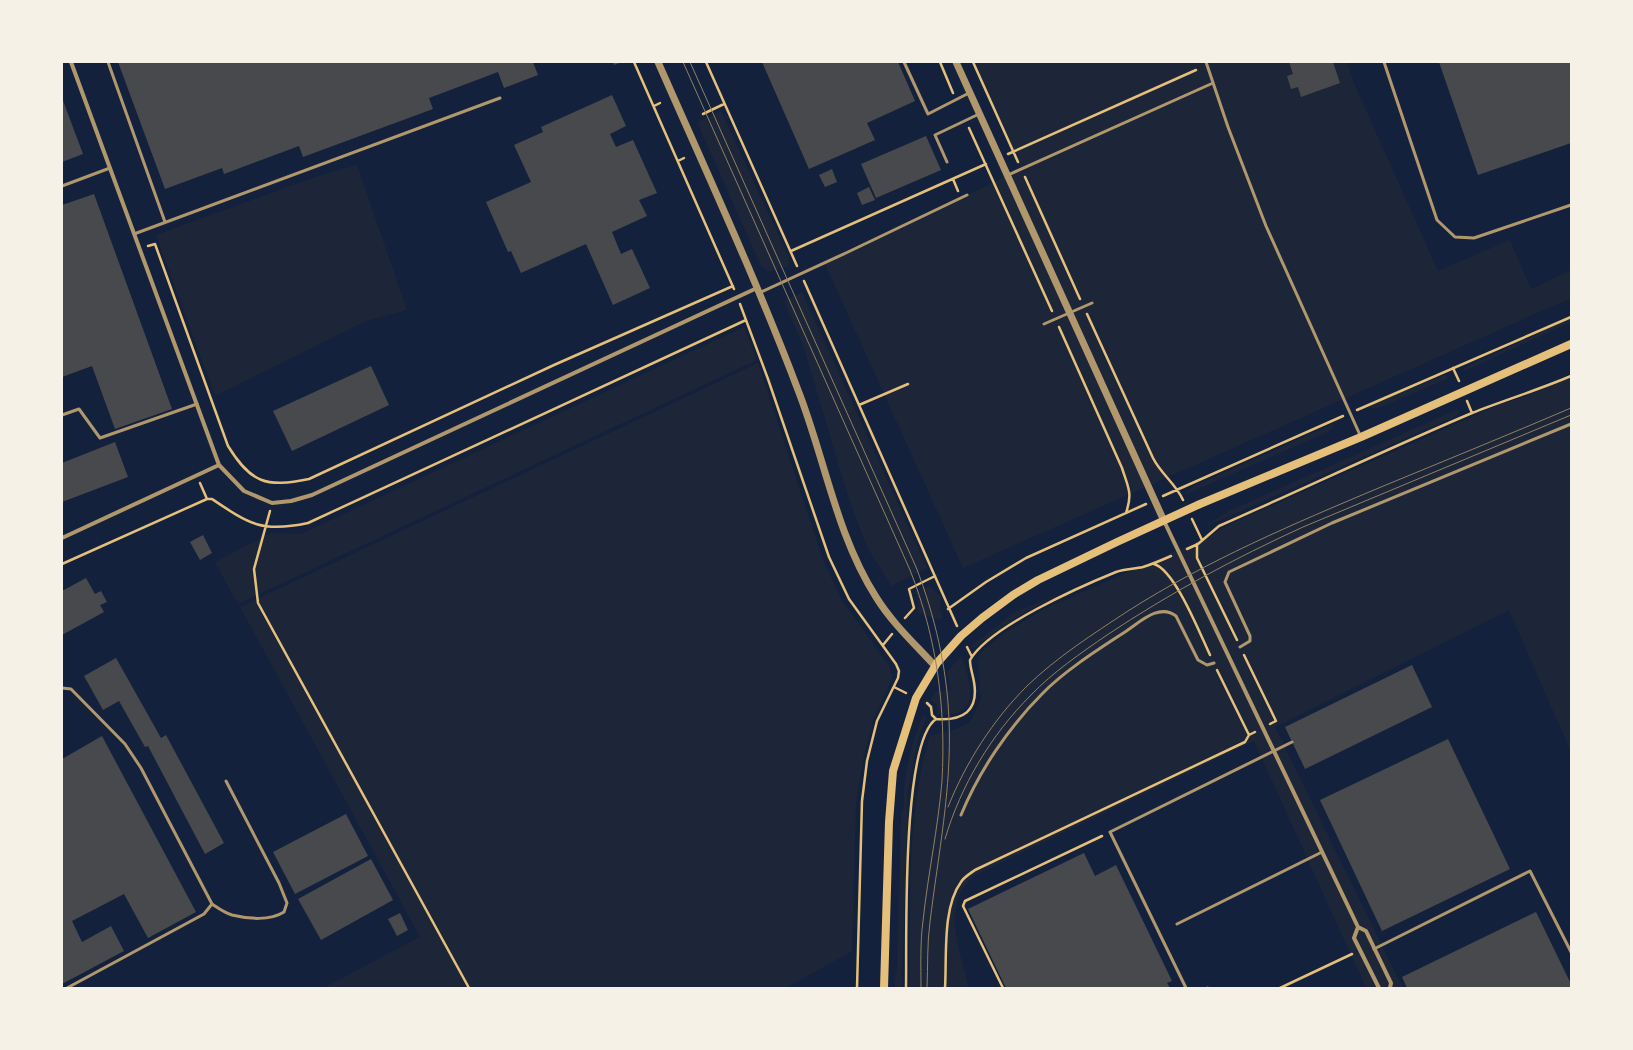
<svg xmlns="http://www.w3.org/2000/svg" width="1633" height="1050" font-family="'Roboto Condensed',sans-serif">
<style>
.green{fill:#1d2539}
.building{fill:#48494c}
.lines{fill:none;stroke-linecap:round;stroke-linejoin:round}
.path{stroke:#e5c07b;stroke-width:2.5}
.service{stroke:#b1986c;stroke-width:3}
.minor{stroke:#b1986c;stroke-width:4}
.tertiary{stroke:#b1986c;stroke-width:7}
.secondary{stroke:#e5c07b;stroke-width:8}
.tram{stroke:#918062;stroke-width:1}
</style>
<rect width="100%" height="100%" fill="#14213d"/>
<path class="green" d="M973 62H1347L1353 81 1438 271 1510 240 1531 289 1571 270V298L963 568 825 264 1021 169Z
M721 111 789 258 788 266 770 272 761 266 697 122Z
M357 165 407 310 366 321 215 396 156 235 315 177Z
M802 292 927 568 891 586 867 547 847 493 804 348 784 301Z
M1571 318V322L1462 372 1464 368Z
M744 327 757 360 238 604 215 562 271 533 301 534Z
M758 363 823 560 843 602 890 667 892 679 873 721 863 760 856 804 852 951 786 988H323L420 937 240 607Z
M1445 375 1449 378 1376 409 1365 407Z
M1571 377V752L1509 610 1275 727 1403 988H1366L1254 741 977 874C973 878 967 882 964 887 944 917 962 956 969 988H909C912 904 905 817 930 736L953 730 970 722 981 699 978 663 981 652 1007 631 1044 609 1210 536 1226 526 1496 406 1534 393Z
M1456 410H1459L1458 414 1454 417 1207 526V524L1229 511Z
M1335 423 1330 431 1187 494 1186 492 1194 486Z
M930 586 941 597 940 610 943 618 939 620 918 613 919 601 914 591Z
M1057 595 1012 620 977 646 973 648 971 646 1015 612Z
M961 656C967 670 979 704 959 712 953 715 944 714 937 714V705L931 699 935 692 951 689 947 672Z
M923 715 926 718 918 740 908 790 902 988H895V975L897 970 901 814C906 807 903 797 904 789 906 764 914 739 923 715Z"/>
<path class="building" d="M118 62H533L538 75 504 88 498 72 429 98 433 109 303 157 299 146 224 174 222 168 165 189Z
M613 62H622L614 65Z
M762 62H898L915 101 867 123 875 140 809 169Z
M1289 62H1333L1340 83 1301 97 1298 87 1291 89 1287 76 1293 74Z
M1439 62H1571V143L1478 175Z
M612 95 626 126 610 134 616 147 633 140 657 193 639 200 647 216 612 232 621 254 632 249 650 288 613 305 586 244 521 273 511 251 508 252 486 202 531 182 514 145 543 132 541 127Z
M62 98 83 154 62 162Z
M926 136 941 170 876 198 861 164Z
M832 169 837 182 825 187 819 175Z
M869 187 875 200 862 205 857 193Z
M94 194 172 409 115 429 92 366 62 377V205Z
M371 366 389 405 292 451 273 411Z
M115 442 128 477 62 502V463Z
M203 535 212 553 200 560 190 542Z
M86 578 95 594 101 591 107 602 100 605 104 612 62 635V591Z
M116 658 161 738 166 735 224 843 205 854 148 746 145 747 119 701 103 710 84 676Z
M1412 665 1432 707 1305 769 1285 727Z
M102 736 196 912 148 938 124 894 72 921 82 942 111 926 124 951 62 984V759Z
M1448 739 1510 869 1382 931 1320 800Z
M346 814 368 856 295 894 273 852Z
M1084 853 1095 876 1116 865 1172 981 1167 983 1170 988H1006L968 909Z
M371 859 393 900 321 940 298 899Z
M1536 912 1571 984V988H1407L1402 977Z
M400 913 408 930 397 936 388 919Z"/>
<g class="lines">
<path class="path" d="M634 62 734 289
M706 62 797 266
M940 62 953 93
M973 62 1018 162
M654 106 660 103
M703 114 724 104
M969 128 1052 311
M1008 154 1196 70
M678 161 684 158
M1025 177 1080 299
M953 179 958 191
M148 246 155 244 228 446C251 483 266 488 309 479L554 365 733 286
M791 251 986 164
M804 281 957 626
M740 304 768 379 829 557 849 599 896 664 899 671 898 678 877 721 867 761 862 801 857 988
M1087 314 1153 458C1161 474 1176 484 1183 500
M1059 327 1122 468C1128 487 1133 493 1126 513
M1453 368 1459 381
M1467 401 1472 413
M859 405 908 384
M1357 410 1571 317
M200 483 207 499H212C249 524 262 533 308 523L746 320
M1163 496 1343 416
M270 511 254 569 258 603 469 988
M1192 519 1202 540
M1197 544V558L1237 640
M1187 549 1198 544 1219 526C1303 489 1387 449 1472 413 1505 400 1538 390 1571 376
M62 564 207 499
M1154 564C1175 570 1200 634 1210 655
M948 609 986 582 1026 558 1146 504
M905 618 914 608 909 589 935 576
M883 645 892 634
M967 647 972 657
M1244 655 1276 721 1270 724
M1217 670 1249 735
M894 687 906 693
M927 703 931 707 932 715 936 719C963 721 979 711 974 682 973 675 970 668 970 660 989 627 1079 587 1116 572 1124 569 1134 569 1143 567 1153 564 1162 560 1171 556
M906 988C907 942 901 743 936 719
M945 988C947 957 942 908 961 882 964 877 971 873 975 870L1245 742 1249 735 1255 732
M1003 988 963 906 965 901 1102 836
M1207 988H1208
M1280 988 1352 954"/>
<path class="service" d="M108 62 165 222
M904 62 928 114 969 93
M1206 62 1228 127 1266 226 1360 435
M1384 62 1437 220 1455 237 1474 238 1571 205
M947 162 935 135 979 114
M1008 175 1213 83
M62 186 110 168
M134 234 500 98
M759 293 848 252 967 195
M1044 324 1092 303
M62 415 79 409 100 438 197 404
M1240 647 1250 641V636L1225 582 1229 572 1332 523 1571 424
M62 688 71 689 125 744 141 768 212 904C218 908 225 913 232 915 248 919 270 921 284 912L287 903 279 883 226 781
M961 815C979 771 1009 727 1042 694 1064 671 1099 649 1125 632 1140 622 1159 603 1176 616L1198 660 1207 665 1214 663
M1177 924 1322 852
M1374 949 1530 871 1571 952
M67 988 204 914 212 904
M1186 988 1110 832 1292 742"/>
<path class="minor" d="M71 62 219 465 244 491 272 503 291 501 312 495 757 288
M1164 521 1358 927 1366 931 1391 983 1390 988
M62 538 219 465
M1358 927 1354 938 1379 988"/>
<path class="tertiary" d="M658 62C706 171 756 279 798 390 825 459 836 534 876 597 892 623 915 644 935 666
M956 62 1164 521"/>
<path class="secondary" d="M884 988 889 822 893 771 916 698 937 663 961 636 982 618 1013 595 1038 580 1117 542 1200 504 1361 437 1571 344"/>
<path class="tram" d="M683 62 910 570C937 638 946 708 942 781 938 828 928 874 923 921 920 943 921 966 921 988
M690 62 916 567C935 616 947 668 949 720 952 788 938 855 930 922 927 943 928 966 927 988
M948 807C966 762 993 720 1027 686 1057 657 1093 634 1128 611 1208 560 1293 524 1381 487 1444 461 1508 435 1571 408
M945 839C961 785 991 735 1031 695 1053 672 1081 653 1107 635 1170 593 1235 558 1303 527L1571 415"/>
</g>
<rect width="1633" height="1050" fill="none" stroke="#f6f1e7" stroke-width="126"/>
</svg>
